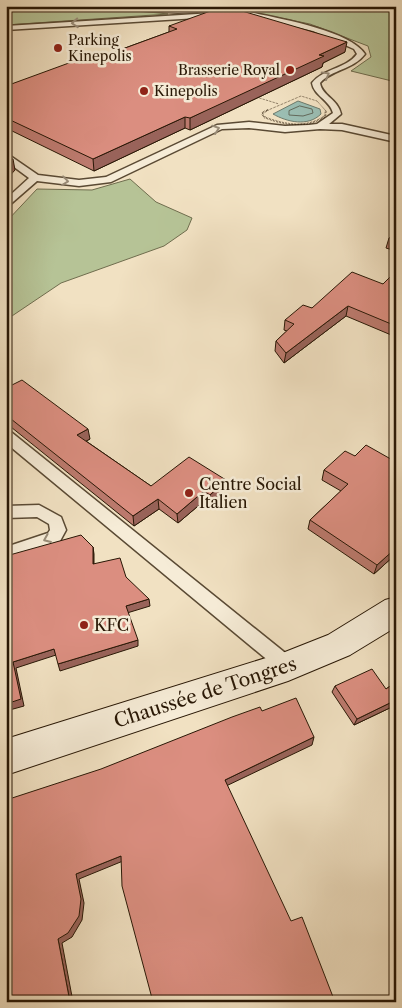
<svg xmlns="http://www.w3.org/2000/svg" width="402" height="1008" font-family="'Libre Caslon Text',serif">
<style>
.green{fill:#b6c396;stroke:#6f6d4e}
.water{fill:#9bbeb3;stroke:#6d7b6d}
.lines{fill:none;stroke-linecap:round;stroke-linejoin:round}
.shore{stroke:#626a5c;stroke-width:1}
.lane-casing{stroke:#5a4a34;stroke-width:3}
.street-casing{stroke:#5a4a34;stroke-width:2}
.secondary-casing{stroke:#281705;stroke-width:2}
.path-far1{stroke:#281705;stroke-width:1;stroke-dasharray:0.5 1;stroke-linecap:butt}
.path{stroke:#281705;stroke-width:2;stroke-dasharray:0.5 1;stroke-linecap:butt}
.lane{fill:#f6ecd7;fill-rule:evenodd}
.street{fill:#f6ecd7;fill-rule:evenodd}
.secondary{fill:#f6ecd7;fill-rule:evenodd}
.wall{fill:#bc7a6e;stroke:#281705}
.shaded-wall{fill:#99635a;stroke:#281705}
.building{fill:#db8e80;stroke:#281705}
.oneway{stroke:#998c78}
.poi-dot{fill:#8f2418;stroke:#f6ecd7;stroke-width:2}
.labels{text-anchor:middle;stroke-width:5;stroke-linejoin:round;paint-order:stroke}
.far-poi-label{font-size:14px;fill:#281705;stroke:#f6ecd7;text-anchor:start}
.poi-label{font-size:16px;fill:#281705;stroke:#f6ecd7;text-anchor:start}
.near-street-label{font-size:19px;fill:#281705;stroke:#f6ecd7}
</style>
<rect width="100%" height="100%" fill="#f1e1c2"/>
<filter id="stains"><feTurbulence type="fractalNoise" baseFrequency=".004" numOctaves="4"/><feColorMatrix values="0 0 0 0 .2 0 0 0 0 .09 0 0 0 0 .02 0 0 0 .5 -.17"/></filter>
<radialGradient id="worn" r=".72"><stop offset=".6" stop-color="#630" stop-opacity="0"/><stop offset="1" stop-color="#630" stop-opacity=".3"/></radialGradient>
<path class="green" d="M49 6H91L168 14 6 25V12L31 11Z
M279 6H396V82L351 71 371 57 368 46 310 24 246 11 244 8Z
M130 179 156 202 192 218 187 230 164 246 61 283 6 320V222L37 189 92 190Z"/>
<path class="water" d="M298 101 320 109 321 114C308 127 287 122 273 114Z"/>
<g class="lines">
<path class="shore" d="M300 106 312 109 313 113 303 116 289 115V111Z"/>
<defs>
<path id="lane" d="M245 11C274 18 348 29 365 54 353 70 332 69 320 83 322 96 338 99 341 114L329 124H342L396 136V142L342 130 320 129 285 132 249 128 222 129 111 182 79 186 37 181 6 208V199L29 178 6 161V153L38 175 79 180 106 177 217 125 249 122 285 126 309 125 317 124 333 113C330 100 314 96 312 83 324 68 346 69 357 54L354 49 313 31 245 15 6 30V26Z
M6 430 11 432 294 660 297 666 294 672 288 674 282 672 6 443Z
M39 505 61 517 66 530 60 541 6 560V547L48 533 50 530 49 524 37 517 6 518V506Z"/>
<path id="street" d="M115 6H241L235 10 178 13 121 10Z"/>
<path id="secondary" d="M396 597V627L350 655 288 681 6 775V739L285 652 328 635 385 600Z"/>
</defs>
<use href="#lane" class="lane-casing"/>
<use href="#street" class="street-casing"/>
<use href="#secondary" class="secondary-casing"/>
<path class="path-far1" d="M31 9 42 6
M256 97 279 104
M266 111 301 96 317 101 326 111"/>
<path class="path" d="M268 110 262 113 264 117C284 125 307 129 325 116L326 110"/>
<use href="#lane" class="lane"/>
<use href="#street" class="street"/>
<use href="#secondary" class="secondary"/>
</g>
<path class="wall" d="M169 26 345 52 323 63 322 67 190 130 185 128 94 171 6 128V86L95 59 169 32Z
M396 232V251L386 248 389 238Z
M396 271V337L346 316 284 363 275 351 276 341 287 331 284 330 285 320 312 308 383 284Z
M6 388 90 439 86 441 151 486 225 490 209 504 204 501 178 523 159 509 134 526 6 423Z
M355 456 396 554 374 574 308 529 310 520 341 491 322 480 324 470Z
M396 682V705L354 725 332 692 335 686 386 689Z"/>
<path class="shaded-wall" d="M347 42 345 52 323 63 322 67 190 130V118L319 55Z
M185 117V128L94 171 93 159Z
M13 159 15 170 6 180V166Z
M348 306 346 316 284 363 286 353Z
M88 429 90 439 79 445 77 435Z
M226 480 225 490 209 504 210 495Z
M204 491V501L178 523 177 514Z
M158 499 159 509 134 526 133 516Z
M93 547 94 554V571L93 564Z
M396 548V554L374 574 377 565Z
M149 599 150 606 127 613 126 606Z
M138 640V646L60 671 58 664Z
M54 649 56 655 16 668 24 706 6 711V704L13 662Z
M396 700V705L354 725 357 719Z
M314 737 312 745 224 787 225 780Z
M121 856 123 861 79 879 84 903 82 920 72 937 62 943 73 1002H70L58 939 76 874Z"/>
<path class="building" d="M232 8 347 42 319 55 324 56 190 118 185 117 93 159 6 118V86L88 56 95 59 177 29 169 26 216 9Z
M6 158 13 159 6 166Z
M396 232V241L389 238Z
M396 271V326L348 306 286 353 276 341 294 324 285 320 303 305 312 308 352 272 383 284Z
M22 380 88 429 77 435 151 486 189 457 226 480 210 495 204 491 177 514 158 499 133 516 6 415V388Z
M366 445 396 462V548L377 565 310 520 348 484 324 470 345 451 355 456Z
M81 535 93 547V564L120 558 126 577 149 599 126 606 138 640 58 664 54 649 13 662 21 699 6 704V556Z
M372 669 386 689 396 682V700L357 719 335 686Z
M296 698 314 737 225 780 291 921 302 917 335 1002H153L122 886 121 856 76 874 81 899 79 916 68 933 58 939 70 1002H6V800L101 769 232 717 260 707 262 711Z"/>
<defs><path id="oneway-chevron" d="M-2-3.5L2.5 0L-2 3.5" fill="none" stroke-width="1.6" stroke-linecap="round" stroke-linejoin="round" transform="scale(1.25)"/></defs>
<g class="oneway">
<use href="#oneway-chevron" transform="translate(75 23) rotate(176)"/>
<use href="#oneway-chevron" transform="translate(326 75) rotate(-29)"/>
<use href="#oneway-chevron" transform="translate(216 129) rotate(-19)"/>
<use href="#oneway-chevron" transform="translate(65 181) rotate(7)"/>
<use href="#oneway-chevron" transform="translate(47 539) rotate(157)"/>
</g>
<g class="poi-dot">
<circle cx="58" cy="48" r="5"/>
<circle cx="290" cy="70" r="5"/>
<circle cx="144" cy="91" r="5"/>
<circle cx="189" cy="493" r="5"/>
<circle cx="84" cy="625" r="5"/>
</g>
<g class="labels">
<g class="far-poi-label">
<text x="68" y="45">Parking<tspan x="68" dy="16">Kinepolis</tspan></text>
<text x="280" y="75" text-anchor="end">Brasserie Royal</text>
<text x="154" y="96">Kinepolis</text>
</g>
<g class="poi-label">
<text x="199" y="490">Centre Social<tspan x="199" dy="18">Italien</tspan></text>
<text x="94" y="631">KFC</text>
</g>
<g class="near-street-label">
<text transform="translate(205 692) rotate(-18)" y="7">Chaussée de Tongres</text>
</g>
</g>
<rect width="402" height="1008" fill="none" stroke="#f1e1c2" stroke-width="25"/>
<rect x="8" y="8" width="387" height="993" fill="none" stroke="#281705" stroke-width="2.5"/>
<rect x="12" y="12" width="377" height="983" fill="none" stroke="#281705"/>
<rect width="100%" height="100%" filter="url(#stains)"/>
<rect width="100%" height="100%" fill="url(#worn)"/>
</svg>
